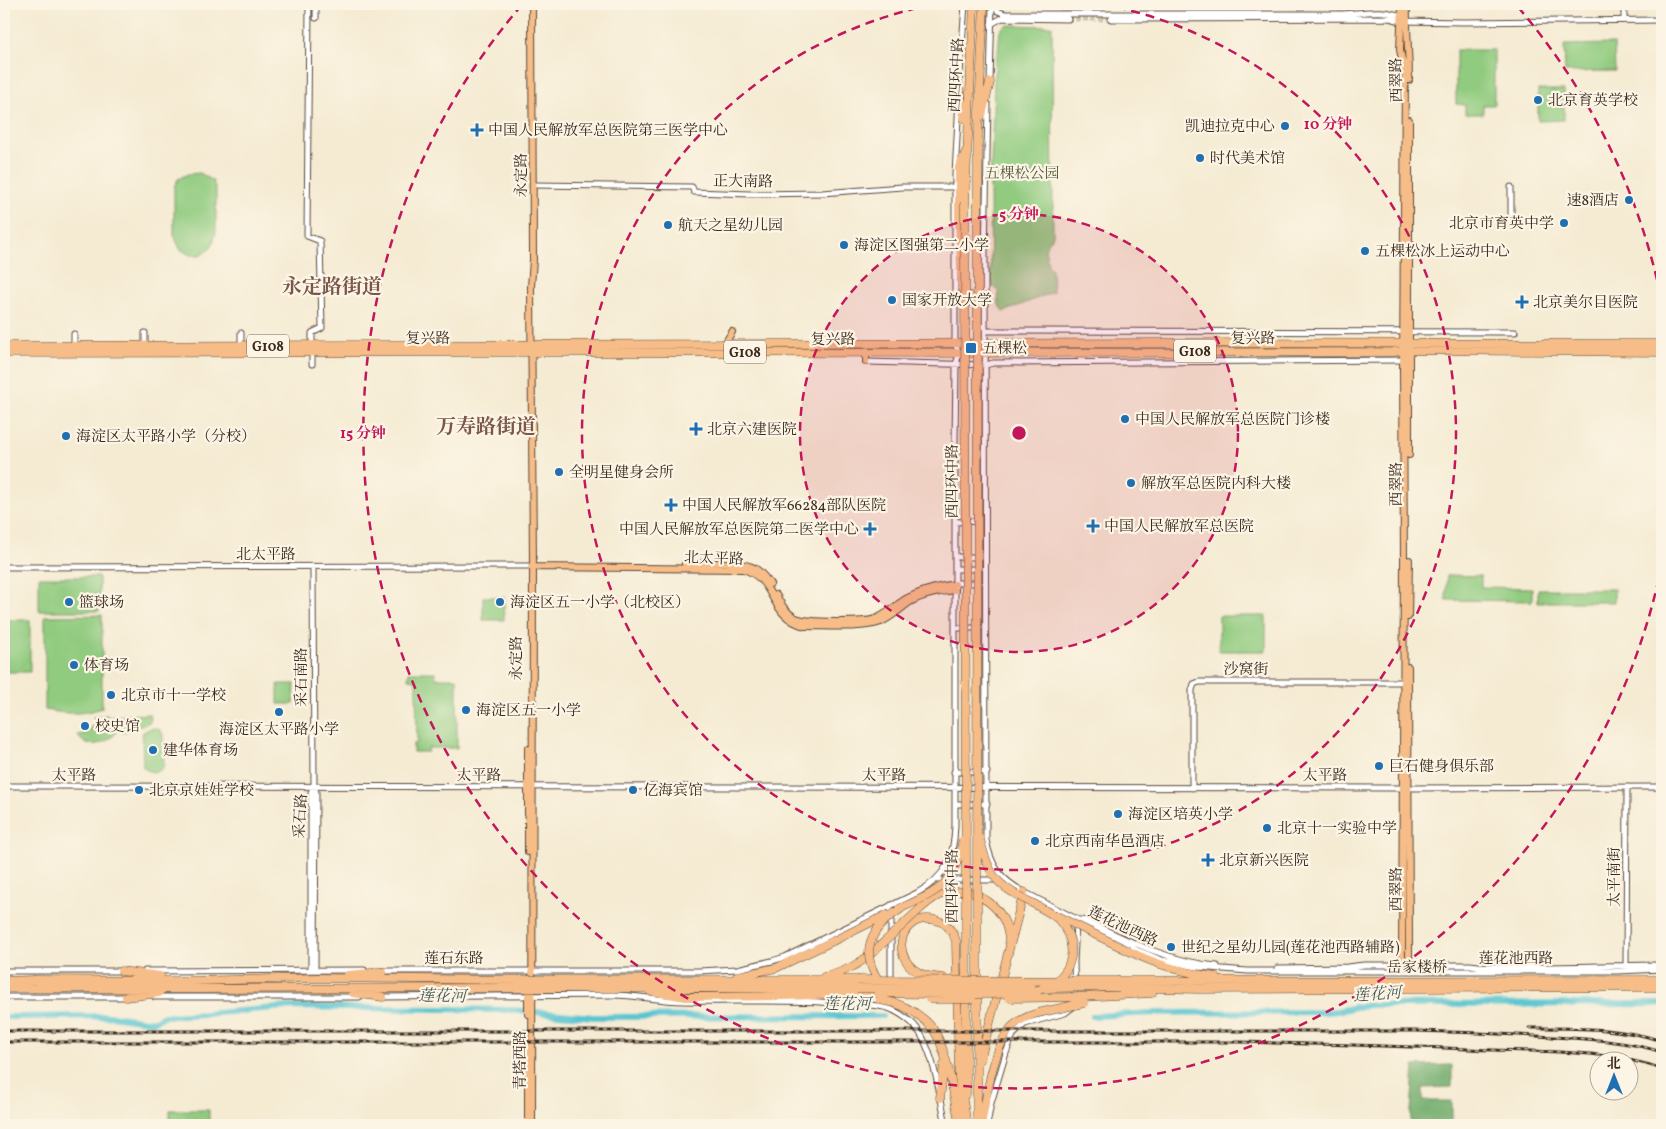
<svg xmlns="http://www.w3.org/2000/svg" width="1666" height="1129" font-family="Vollkorn,'Noto Serif SC',serif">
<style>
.green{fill:#90cb7f;stroke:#667a4e}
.forest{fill:#74af6e;stroke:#586c46}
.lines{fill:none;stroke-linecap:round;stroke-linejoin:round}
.river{stroke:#59c5d1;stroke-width:6}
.minor-tunnel{stroke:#d0c4af;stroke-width:5;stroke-dasharray:5 2.5;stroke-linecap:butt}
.minor-casing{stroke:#574739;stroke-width:7}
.major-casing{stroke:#574739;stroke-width:8}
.highway-casing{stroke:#574739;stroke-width:9}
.minor{stroke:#fff;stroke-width:5}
.major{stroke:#f7bd88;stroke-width:6}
.highway{stroke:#f7bd88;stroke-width:8}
.rail-casing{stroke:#3b2a1e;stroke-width:3}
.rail{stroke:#fcf5e5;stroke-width:1;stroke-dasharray:4;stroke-linecap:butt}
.highway-bridge-casing{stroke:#574739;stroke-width:9;stroke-linecap:butt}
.highway-bridge{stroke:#f7bd88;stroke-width:8}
.ring{fill:none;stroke:#c2185b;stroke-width:2.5;stroke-dasharray:9 6}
.poi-dot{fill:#1f6fb2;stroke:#fcf5e5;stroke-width:2}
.labels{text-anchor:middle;stroke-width:4.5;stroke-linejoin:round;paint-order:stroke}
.shield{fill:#fcf5e5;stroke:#75675a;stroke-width:1}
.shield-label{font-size:14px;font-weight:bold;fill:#3b2a1e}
.street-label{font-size:15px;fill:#3b2a1e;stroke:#fcf5e5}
.poi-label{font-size:15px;fill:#3b2a1e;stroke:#fcf5e5;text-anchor:start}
.park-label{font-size:15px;fill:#545a3b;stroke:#fcf5e5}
.water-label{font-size:16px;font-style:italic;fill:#445854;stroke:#fcf5e5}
.district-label{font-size:20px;font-weight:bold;fill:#7b5649;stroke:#fcf5e5}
.centre{fill:#c2185b;stroke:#fcf5e5;stroke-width:2.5}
.ring-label{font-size:15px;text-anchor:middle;font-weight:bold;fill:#c2185b;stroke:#fcf5e5;stroke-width:4.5;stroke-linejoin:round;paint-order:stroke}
</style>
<rect width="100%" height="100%" fill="#fcf5e5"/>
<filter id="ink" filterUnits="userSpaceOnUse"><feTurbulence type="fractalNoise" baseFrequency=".02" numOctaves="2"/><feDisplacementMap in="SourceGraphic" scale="10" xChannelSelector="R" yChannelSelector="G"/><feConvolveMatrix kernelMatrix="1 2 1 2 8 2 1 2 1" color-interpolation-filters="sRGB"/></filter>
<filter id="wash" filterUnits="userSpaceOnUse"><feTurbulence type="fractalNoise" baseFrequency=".0096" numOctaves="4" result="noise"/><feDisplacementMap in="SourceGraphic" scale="20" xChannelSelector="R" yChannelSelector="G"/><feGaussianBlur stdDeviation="1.12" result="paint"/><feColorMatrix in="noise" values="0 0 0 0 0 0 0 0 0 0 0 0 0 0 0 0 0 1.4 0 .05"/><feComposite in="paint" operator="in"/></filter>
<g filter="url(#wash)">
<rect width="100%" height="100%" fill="#f5ebd3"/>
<path class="green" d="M1006 25 1052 26 1053 236 1045 248 1048 265 1052 269 1053 292 1003 312 998 303 999 291 991 285 990 186 995 63 998 52 1000 30Z
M1614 44 1615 71 1565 72 1564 45Z
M1456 50H1494V105H1483V114H1465V105L1456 104Z
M1538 90H1564V120L1538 121Z
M200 173 213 181 216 192V233L211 248 201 255H190L180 249 174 235V187L178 179 188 174Z
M1447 575 1481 576V587L1532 588V601L1446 600Z
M39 577H99V611H39Z
M1538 589H1614V602H1538Z
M483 597H504V620H483Z
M102 615V708C82 715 66 714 45 710V616Z
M1219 616H1266V651H1219Z
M5 620H30V672H5Z
M409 672H435V678H457V748H428V752H413V744L417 743 416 680 408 679Z
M278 684H295L294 704H278Z
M149 714 151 718 150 722 122 733 111 716Z
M107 715 116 728V733C107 744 85 751 78 735L89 733 91 728H93V725L96 723 93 717Z
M151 728C157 728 161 729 163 735L164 765C160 775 149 773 143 767L142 735 143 732Z
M170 1110H209V1125H170Z"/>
<path class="forest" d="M1452 1065V1087L1423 1088V1101H1452V1125H1410L1414 1066Z"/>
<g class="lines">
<path class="river" d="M1093 1016 1156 1013 1328 1012C1344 1011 1358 1005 1373 1005 1470 1004 1566 1004 1662 1004
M4 1017 112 1016 153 1022 164 1016 204 1014 287 1007 512 1010 594 1017 882 1016"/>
</g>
</g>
<g filter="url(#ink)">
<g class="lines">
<path class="minor-tunnel" d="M1068 19H1111"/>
<defs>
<path id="minor" d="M309 4 307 236 320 241 322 328 312 333V346
M316 4V18
M993 4 998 11 1005 14H1344C1362 13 1386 8 1402 17
M1111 19 1390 18 1401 21 1464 22 1662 20
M1624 20V4
M991 24 1002 18 1068 19
M990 83 992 4
M959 88 965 4
M988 104 985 256 986 840C991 866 1000 879 1024 892L1137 950 1162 960 1197 967 1248 971H1618L1662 969
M534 185 692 187 694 192 750 194 822 193 902 187H955
M1511 187V224
M985 331 1515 332
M145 333V346
M241 333V346
M74 334V346
M312 352V364
M866 362 986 365 993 363 1403 360
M955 522 979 521
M955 557H980
M4 567 529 566
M313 567 314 787 316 792 315 970
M955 569H980
M955 583H980
M955 628H980
M954 772H987
M4 786 1403 788 1662 787
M1192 788V690L1194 684 1199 682H1404
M955 804H987
M936 880H998
M1081 920 1087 921C1129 941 1170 962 1217 966
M1626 966 1627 787
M1278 968 1347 967 1364 965H1470C1492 968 1513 967 1535 967 1578 967 1620 965 1662 965
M311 970V792L314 787
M4 971H124
M145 971 364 970
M380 971H699L737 969 772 961 785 957 917 893C947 876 954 858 955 825V444L956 365 959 353 955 344V175L959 99
M891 982V905
M4 997H129
M155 997H359
M380 997 614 995C637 995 660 1001 683 1001 735 1002 787 999 839 1003 855 1004 873 1004 888 1008 896 1011 905 1017 911 1022 933 1041 940 1097 946 1125
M987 1125 991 1103 1006 1053 1013 1035 1025 1024 1065 1013 1073 1007 1075 999 1074 962 1076 923"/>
<path id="major" d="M532 4 533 260 531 286 533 564 532 1125
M1402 4 1400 50 1405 74 1403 369 1404 560 1402 958 1406 965
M1407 4C1406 29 1409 54 1409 80
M724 345 732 332
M866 362V353
M1409 455V120
M685 564C704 564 740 559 756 569 762 573 766 579 770 584
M531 567 743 569C777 579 768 617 805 626 826 626 862 629 881 622 892 617 901 608 910 602 924 594 939 592 955 590
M776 595C781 604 786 613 796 618 807 623 864 623 875 619 886 615 895 606 904 600 920 591 937 587 955 584
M1408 617 1409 560
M1408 667 1409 957 1411 965
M528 852V749
M528 984V1014
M528 1125V1044"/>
<path id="highway" d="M959 85 964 118
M982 115 990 82
M965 202 974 4
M978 204V134L984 4
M962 289 959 217V167L967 150
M963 296H986
M4 346 1165 343 1662 344
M4 353 528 352 959 353 1393 352 1417 350 1662 352
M921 908C928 902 935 896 944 893 978 885 1008 909 1009 942
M1129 951C1157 965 1185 973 1216 977
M121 971 160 976
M348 975 383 972
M737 976 776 968 833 941
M824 977C848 972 864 961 882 944
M943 978C937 977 930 977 924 975 887 961 899 911 936 920 947 923 953 931 956 941L959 1077 966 1119
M35 980 192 981 316 978 518 980
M554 980H857
M1119 981 1662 980
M1119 987 1197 989 1662 987
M35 988 197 989 518 988
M554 988H857
M650 991 686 997 783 996 878 993
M353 993 383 997
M126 997 159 993
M1082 997 1152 993
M895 1003C909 1008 923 1016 933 1029 948 1050 954 1099 960 1125
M980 1060 1024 892
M966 1094V896
M940 1098 944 1065
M977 1125V898
M981 1125C986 1099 993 1048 1011 1028 1018 1020 1028 1016 1038 1013"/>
</defs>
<use href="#minor" class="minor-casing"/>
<use href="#major" class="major-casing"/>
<use href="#highway" class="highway-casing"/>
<use href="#minor" class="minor"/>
<use href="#major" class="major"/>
<use href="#highway" class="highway"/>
<defs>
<path id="rail" d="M1529 1028C1574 1028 1619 1027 1662 1041
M4 1031H1415C1461 1032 1507 1034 1553 1037 1590 1039 1626 1041 1662 1052
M4 1042H1237C1322 1044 1408 1046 1494 1050 1551 1052 1608 1050 1662 1069"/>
</defs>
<use href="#rail" class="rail-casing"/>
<use href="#rail" class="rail"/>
<defs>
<path id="highway-bridge" d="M965 202 966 896
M977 898 978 204
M899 909C940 890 953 887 963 840
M1057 916 1129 951
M833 941 886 915
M882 944 921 908
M518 980H554
M857 980 1119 981
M4 981 35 980
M4 988H35
M518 988H554
M857 988H1030
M1046 988 1119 987
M878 993C913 994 949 994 985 994 1003 993 1024 995 1041 989 1056 984 1068 973 1071 957 1073 943 1068 930 1058 919 1050 912 1041 908 1032 903 997 886 989 877 980 839
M896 993C872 983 861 953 876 931 882 921 893 914 902 908
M1009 998 1082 997
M929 999H972
M880 1000 895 1003
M1038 1013 1084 1003"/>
</defs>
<use href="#highway-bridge" class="highway-bridge-casing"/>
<use href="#highway-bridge" class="highway-bridge"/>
</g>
</g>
<circle cx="1019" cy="433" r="219" fill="#c2185b" fill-opacity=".12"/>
<g class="ring">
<circle cx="1019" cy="433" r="219"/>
<path d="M1102 4A437 437 0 1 1 936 4"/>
<path d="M1662 564A656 656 0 1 1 520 7M1518 7A656 656 0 0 1 1662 302"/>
</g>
<g class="poi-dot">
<circle cx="1538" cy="100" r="5"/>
<circle cx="1285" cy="126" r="5"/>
<path d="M474.5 122.5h5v5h5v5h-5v5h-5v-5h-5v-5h5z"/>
<circle cx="1200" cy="158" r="5"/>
<circle cx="1629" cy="200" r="5"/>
<circle cx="1564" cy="223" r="5"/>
<circle cx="668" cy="225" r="5"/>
<circle cx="844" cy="245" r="5"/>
<circle cx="1365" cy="251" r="5"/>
<circle cx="892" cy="300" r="5"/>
<path d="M1519.5 294.5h5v5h5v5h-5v5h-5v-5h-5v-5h5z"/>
<rect x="965" y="342" width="12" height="12" rx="2.5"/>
<circle cx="1125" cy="419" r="5"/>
<path d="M693.5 421.5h5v5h5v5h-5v5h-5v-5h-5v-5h5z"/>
<circle cx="66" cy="436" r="5"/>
<circle cx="559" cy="472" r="5"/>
<circle cx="1131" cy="483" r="5"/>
<path d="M668.5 497.5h5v5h5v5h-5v5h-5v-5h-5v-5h5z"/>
<path d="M1090.5 518.5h5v5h5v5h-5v5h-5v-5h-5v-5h5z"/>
<path d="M867.5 521.5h5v5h5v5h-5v5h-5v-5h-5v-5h5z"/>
<circle cx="69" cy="602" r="5"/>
<circle cx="500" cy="602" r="5"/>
<circle cx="74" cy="665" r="5"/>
<circle cx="111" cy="695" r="5"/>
<circle cx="466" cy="710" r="5"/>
<circle cx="279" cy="712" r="5"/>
<circle cx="85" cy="726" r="5"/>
<circle cx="153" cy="750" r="5"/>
<circle cx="1379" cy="766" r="5"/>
<circle cx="139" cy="790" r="5"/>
<circle cx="633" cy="790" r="5"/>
<circle cx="1118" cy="814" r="5"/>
<circle cx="1267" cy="828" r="5"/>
<circle cx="1035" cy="841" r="5"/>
<path d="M1205.5 852.5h5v5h5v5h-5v5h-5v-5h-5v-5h5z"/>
<circle cx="1171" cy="947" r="5"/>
</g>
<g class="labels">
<g class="shield">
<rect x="247" y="334.5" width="42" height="23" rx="4"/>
<rect x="1174" y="339.5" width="42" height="23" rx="4"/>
<rect x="724" y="340.5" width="42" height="23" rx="4"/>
</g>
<g class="shield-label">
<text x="268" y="351">G108</text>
<text x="1195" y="356">G108</text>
<text x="745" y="357">G108</text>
</g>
<g class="street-label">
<text transform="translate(956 75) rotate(-87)" y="5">西四环中路</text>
<text transform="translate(1396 80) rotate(-91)" y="5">西翠路</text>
<text transform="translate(521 175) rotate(-90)" y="5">永定路</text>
<text transform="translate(743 181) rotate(1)" y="5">正大南路</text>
<text x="428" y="343">复兴路</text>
<text x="1253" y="343">复兴路</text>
<text x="833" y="344">复兴路</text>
<text transform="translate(952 481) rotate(-90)" y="5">西四环中路</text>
<text transform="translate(1396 484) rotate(-90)" y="5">西翠路</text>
<text x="266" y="559">北太平路</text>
<text transform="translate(714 558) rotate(2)" y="5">北太平路</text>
<text transform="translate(516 658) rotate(-90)" y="5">永定路</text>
<text x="1246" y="674">沙窝街</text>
<text transform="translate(301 677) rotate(-90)" y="5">采石南路</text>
<text x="74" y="780">太平路</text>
<text x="479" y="780">太平路</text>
<text x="884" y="780">太平路</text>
<text x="1325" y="780">太平路</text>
<text transform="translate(300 816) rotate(-87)" y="5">采石路</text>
<text transform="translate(1614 877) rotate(-90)" y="5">太平南街</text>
<text transform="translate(952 886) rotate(-90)" y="5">西四环中路</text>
<text transform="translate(1396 889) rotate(-90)" y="5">西翠路</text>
<text transform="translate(1123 926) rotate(25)" y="5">莲花池西路</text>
<text x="454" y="963">莲石东路</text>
<text x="1516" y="963">莲花池西路</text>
<text x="1417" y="972">岳家楼桥</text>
<text transform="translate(520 1060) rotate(-90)" y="5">青塔西路</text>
</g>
<g class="poi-label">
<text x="1548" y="105">北京育英学校</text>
<text x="1275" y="131" text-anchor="end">凯迪拉克中心</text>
<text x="488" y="135">中国人民解放军总医院第三医学中心</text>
<text x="1210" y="163">时代美术馆</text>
<text x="1619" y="205" text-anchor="end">速8酒店</text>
<text x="1554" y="228" text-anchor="end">北京市育英中学</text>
<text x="678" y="230">航天之星幼儿园</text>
<text x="854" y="250">海淀区图强第二小学</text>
<text x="1375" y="256">五棵松冰上运动中心</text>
<text x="902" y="305">国家开放大学</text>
<text x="1533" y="307">北京美尔目医院</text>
<text x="982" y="353">五棵松</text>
<text x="1135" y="424">中国人民解放军总医院门诊楼</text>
<text x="707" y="434">北京六建医院</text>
<text x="76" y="441">海淀区太平路小学（分校）</text>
<text x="569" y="477">全明星健身会所</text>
<text x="1141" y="488">解放军总医院内科大楼</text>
<text x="682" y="510">中国人民解放军66284部队医院</text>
<text x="1104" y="531">中国人民解放军总医院</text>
<text x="859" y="534" text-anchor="end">中国人民解放军总医院第二医学中心</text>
<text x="79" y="607">篮球场</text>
<text x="510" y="607">海淀区五一小学（北校区）</text>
<text x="84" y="670">体育场</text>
<text x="121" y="700">北京市十一学校</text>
<text x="476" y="715">海淀区五一小学</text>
<text x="95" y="731">校史馆</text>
<text x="279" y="734" text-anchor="middle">海淀区太平路小学</text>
<text x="163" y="755">建华体育场</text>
<text x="1389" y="771">巨石健身俱乐部</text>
<text x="149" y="795">北京京娃娃学校</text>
<text x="643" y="795">亿海宾馆</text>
<text x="1128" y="819">海淀区培英小学</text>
<text x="1277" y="833">北京十一实验中学</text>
<text x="1045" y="846">北京西南华邑酒店</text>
<text x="1219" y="865">北京新兴医院</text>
<text x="1181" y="952">世纪之星幼儿园(莲花池西路辅路)</text>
</g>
<g class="park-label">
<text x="1022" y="178">五棵松公园</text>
</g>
<g class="water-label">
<text transform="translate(1377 993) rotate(-4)" y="6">莲花河</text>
<text transform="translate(442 995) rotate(1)" y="6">莲花河</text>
<text x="847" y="1009">莲花河</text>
</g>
<g class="district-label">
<text x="332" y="293">永定路街道</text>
<text x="486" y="433">万寿路街道</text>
</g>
</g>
<circle cx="1019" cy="433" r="8" class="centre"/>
<g class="ring-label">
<text x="1328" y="129">10 分钟</text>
<text x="1019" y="219">5 分钟</text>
<text x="363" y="438">15 分钟</text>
</g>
<rect width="1666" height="1129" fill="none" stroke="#fcf5e5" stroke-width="20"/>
<g transform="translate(1614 1076)"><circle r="24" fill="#fcf5e5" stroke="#afa495"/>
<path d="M0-4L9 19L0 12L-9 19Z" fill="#1f6fb2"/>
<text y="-8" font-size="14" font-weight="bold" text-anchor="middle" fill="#3b2a1e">北</text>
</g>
</svg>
